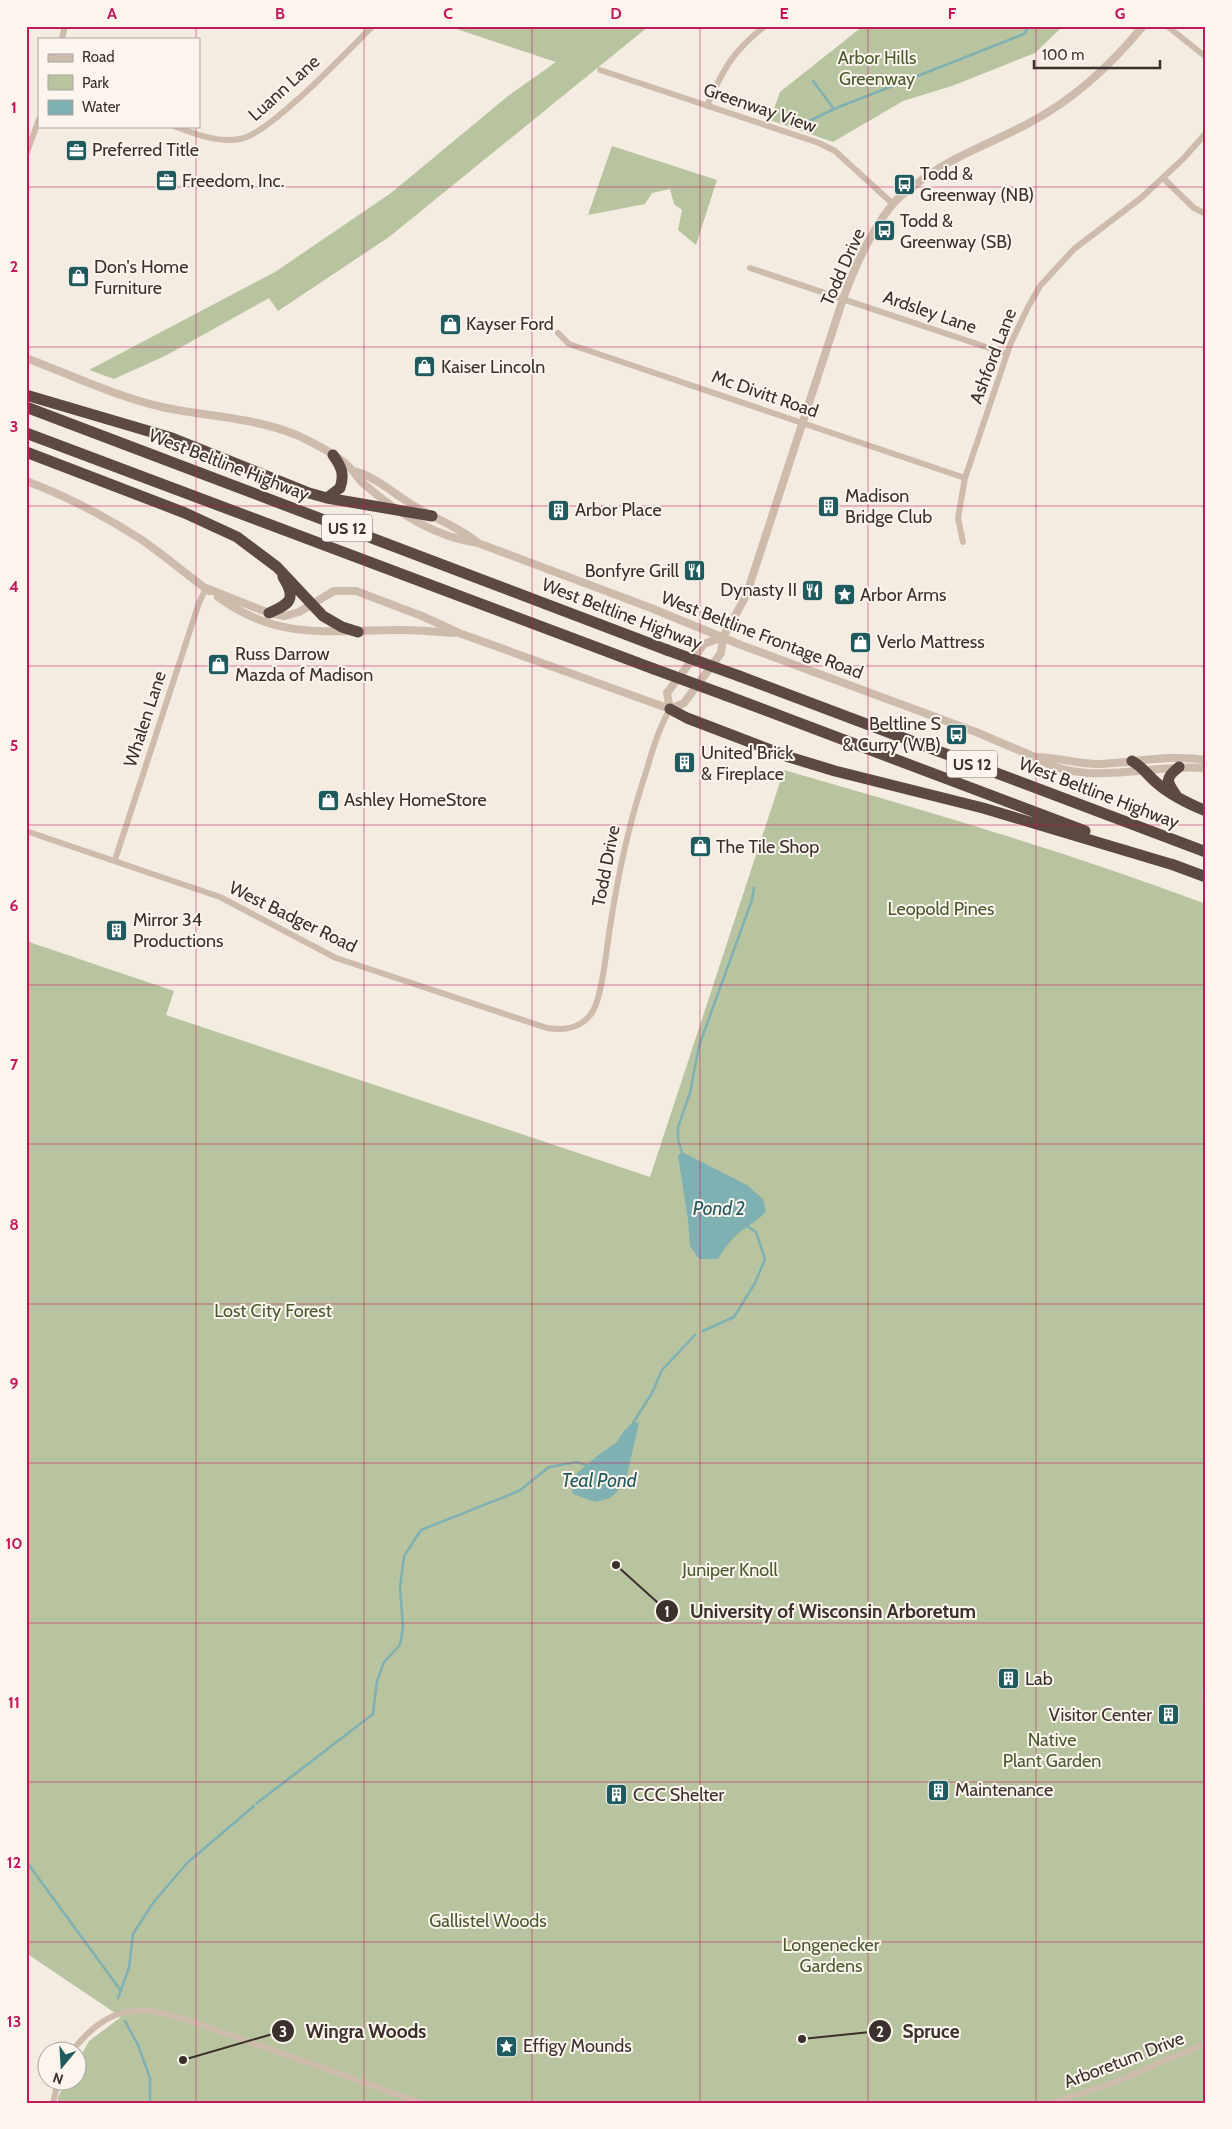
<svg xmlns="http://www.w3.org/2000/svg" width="1232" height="2129" font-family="Cabin,sans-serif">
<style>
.green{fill:#b8c4a0}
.water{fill:#7fb0b2}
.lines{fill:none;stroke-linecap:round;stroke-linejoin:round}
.stream{stroke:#7fb0b2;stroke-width:2.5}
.minor{stroke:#cdbbac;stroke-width:6}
.tertiary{stroke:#cdbbac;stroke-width:8}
.motorway{stroke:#5c4a42;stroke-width:11}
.motorway-bridge{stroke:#5c4a42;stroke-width:11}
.grid{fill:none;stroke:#c2185b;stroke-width:1;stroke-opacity:0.55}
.labels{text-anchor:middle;stroke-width:4;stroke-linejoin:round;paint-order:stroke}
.shield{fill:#fbf5ee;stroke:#756b66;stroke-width:1}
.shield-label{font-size:16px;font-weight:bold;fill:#3b302b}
.park-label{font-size:18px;fill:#4a5a2e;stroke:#fbf5ee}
.street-label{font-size:18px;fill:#3b302b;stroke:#fbf5ee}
.poi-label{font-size:18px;fill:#3b302b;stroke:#fbf5ee;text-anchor:start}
.water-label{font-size:19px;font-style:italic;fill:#1f5a5e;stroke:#fbf5ee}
.leader{fill:none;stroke:#3b302b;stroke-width:2}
.callout-dot{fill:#3b302b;stroke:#fbf5ee;stroke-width:2}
.mark-label{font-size:15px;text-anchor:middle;font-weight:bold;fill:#fff}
.callout-label{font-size:19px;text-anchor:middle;font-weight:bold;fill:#3b302b;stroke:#fbf5ee;stroke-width:4;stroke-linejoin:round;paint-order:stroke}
.neatline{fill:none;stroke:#c2185b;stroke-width:2}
.grid-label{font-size:16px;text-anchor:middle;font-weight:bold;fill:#c2185b}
</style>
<rect width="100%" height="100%" fill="#f4ebe1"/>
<path class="green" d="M448 26H649L389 237 278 311 269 298 167 355 114 379 89 370 275 272 391 193 508 96 556 62Z
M863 26H1063L1035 53 952 86 903 101 833 142 770 120 780 92Z
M612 146 717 180 696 245 678 230 682 210 674 204 670 189 652 193 645 204 588 215Z
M784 770C926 811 1068 852 1206 904V2103H58V2097L66 2082H78V2061L89 2041 121 2017 26 1953V941L174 991 166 1015 650 1177Z"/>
<path class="water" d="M682 1152 747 1185 763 1199 766 1211C759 1220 753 1222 744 1229 733 1237 725 1247 718 1259H699L690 1246 688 1220 678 1156Z
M633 1422 639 1423 626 1479 616 1493 610 1498 595 1502 573 1494 569 1480 597 1456 617 1442 623 1432Z"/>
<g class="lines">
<path class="stream" d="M813 81 834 109
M807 122 834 109 1024 34 1029 26
M682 1153 678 1139V1127L690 1093 699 1046 752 900 754 888
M703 1331 734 1317 755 1283 765 1259 756 1232 747 1226
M633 1423 652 1393 662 1370 695 1335
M257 1803 373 1714 377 1681 384 1662 400 1645 403 1627 400 1588 404 1556 421 1530 519 1491 549 1467 577 1462 589 1466
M26 1861 121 1991
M118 1998 129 1968 133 1934 153 1903 187 1863 254 1806
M125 2021 138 2045 150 2078V2103"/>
<path class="minor" d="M1167 26 1206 57
M62 39 65 26
M600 70 819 143 835 151 893 204
M707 106C723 69 733 51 765 26
M174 126C195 134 217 143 240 139 269 135 348 50 373 26
M26 155 39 119
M1163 178 1194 208 1206 214
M750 268 1007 354
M558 333 569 344 965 478
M963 542 958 518 965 478 1010 345 1028 307 1040 286 1074 249 1141 198 1183 159 1206 133
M26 831 220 897 336 958 547 1028C564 1031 583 1028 593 1011 603 993 607 943 611 921 619 869 630 819 647 769 653 748 659 728 670 709
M115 860 199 603 206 588
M1206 1687 1202 1696 1206 1707
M71 2052C112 2001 142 2004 199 2024L422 2103
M53 2103 58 2082
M1052 2103 1116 2082 1206 2043"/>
<path class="tertiary" d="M26 358C71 375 115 396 162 407 207 417 255 417 299 436 317 445 340 456 353 471 357 476 360 481 365 485 398 513 435 537 478 543L651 608 741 645 976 732 1035 757C1084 789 1151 763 1206 768
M353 471C375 476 394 494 414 506 435 519 459 527 478 543
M26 481C67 496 106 517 142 540 165 556 186 574 209 591
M206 588 269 613 285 616 299 612 334 591H356L422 616 459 633 670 709
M218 597C281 643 333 629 404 630 421 630 437 632 454 633
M670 709 684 703 721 653 723 637 746 596 843 299C855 266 870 232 892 205 898 197 907 191 915 185 951 156 991 144 1031 122 1074 99 1112 64 1143 26
M670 709 667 693 704 644 723 637
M1036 757C1057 757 1077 764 1098 764 1134 763 1169 754 1206 760"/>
<path class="motorway" d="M26 395 172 438 309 493 327 498 432 516
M26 407 667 650
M26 433 654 669
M26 452 185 513 237 537 277 567 323 616 342 627 358 632
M327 498 340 488C345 474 341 466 333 455
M269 613C290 604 297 599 283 577
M739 676 1206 852
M725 695 1085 831
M670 709 687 718 789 757 835 771 983 808 1177 866
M1132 761C1143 767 1148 776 1158 784 1172 796 1189 804 1206 811
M1176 795C1166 781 1165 778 1179 767
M1171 864 1206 877"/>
<path class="motorway-bridge" d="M667 650 739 676
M654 669 725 695"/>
</g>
<path class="grid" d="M196 26V39M364 26V2103M532 26V2103M700 26V2103M868 26V2103M1036 26V2103M196 126V2103M26 187H1206M26 347H1206M26 506H1206M26 666H1206M26 825H1206M26 985H1206M26 1144H1206M26 1304H1206M26 1463H1206M26 1623H1206M26 1782H1206M26 1942H1206"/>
<defs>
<symbol id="office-square" viewBox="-11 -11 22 22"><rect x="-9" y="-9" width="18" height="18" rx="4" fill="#1f5a5e" stroke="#fbf5ee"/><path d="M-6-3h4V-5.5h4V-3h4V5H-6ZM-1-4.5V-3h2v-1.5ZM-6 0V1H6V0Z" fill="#fff"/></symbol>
<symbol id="bus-square" viewBox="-11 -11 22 22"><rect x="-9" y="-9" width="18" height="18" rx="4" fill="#1f5a5e" stroke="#fbf5ee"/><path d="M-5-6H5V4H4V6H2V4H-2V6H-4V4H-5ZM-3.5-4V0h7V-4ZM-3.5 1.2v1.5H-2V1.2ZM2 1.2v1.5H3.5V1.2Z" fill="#fff"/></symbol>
<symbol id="shop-square" viewBox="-11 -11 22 22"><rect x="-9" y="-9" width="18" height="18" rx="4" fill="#1f5a5e" stroke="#fbf5ee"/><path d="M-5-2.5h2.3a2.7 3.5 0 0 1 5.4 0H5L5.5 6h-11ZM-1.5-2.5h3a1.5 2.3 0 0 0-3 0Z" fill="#fff"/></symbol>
<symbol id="building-square" viewBox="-11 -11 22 22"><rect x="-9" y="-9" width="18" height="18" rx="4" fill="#1f5a5e" stroke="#fbf5ee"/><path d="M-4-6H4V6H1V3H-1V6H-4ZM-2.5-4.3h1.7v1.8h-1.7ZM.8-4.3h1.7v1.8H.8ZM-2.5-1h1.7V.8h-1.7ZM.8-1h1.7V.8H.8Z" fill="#fff"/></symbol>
<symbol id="restaurant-square" viewBox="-11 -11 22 22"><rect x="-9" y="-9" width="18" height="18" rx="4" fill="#1f5a5e" stroke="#fbf5ee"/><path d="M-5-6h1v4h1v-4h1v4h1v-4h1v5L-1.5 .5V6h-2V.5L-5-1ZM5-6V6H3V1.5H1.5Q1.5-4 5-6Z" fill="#fff"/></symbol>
<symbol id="sight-square" viewBox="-11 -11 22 22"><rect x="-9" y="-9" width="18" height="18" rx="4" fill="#1f5a5e" stroke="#fbf5ee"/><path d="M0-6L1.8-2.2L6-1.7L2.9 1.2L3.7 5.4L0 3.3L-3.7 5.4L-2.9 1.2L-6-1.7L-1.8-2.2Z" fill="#fff"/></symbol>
</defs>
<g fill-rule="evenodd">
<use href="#office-square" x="64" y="138" width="25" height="25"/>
<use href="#office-square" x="154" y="168" width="25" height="25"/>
<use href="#bus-square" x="892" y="172" width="25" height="25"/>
<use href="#bus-square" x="872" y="218" width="25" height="25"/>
<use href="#shop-square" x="66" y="264" width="25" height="25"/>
<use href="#shop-square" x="438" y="312" width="25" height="25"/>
<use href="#shop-square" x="412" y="354" width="25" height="25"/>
<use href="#building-square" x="816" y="494" width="25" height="25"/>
<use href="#building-square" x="546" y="498" width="25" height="25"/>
<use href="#restaurant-square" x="682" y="558" width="25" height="25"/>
<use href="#restaurant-square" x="800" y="578" width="25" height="25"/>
<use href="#sight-square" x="832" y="582" width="25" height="25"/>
<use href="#shop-square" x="848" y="630" width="25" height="25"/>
<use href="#shop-square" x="206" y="652" width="25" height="25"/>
<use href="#bus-square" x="944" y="722" width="25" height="25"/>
<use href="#building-square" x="672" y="750" width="25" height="25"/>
<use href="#shop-square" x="316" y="788" width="25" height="25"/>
<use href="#shop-square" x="688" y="834" width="25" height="25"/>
<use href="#building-square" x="104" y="918" width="25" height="25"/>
<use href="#building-square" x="996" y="1666" width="25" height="25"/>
<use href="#building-square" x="1156" y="1702" width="25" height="25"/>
<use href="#building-square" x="926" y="1778" width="25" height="25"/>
<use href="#building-square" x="604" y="1782" width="25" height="25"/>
<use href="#sight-square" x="494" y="2034" width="25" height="25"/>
</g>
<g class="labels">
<g class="shield">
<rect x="322" y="514.5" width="50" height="27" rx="4"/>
<rect x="947" y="750.5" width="50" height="27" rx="4"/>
</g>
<g class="shield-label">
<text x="347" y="534">US 12</text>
<text x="972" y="770">US 12</text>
</g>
<g class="park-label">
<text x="877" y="64">Arbor Hills<tspan x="877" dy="21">Greenway</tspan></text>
<text x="941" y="915">Leopold Pines</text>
<text x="273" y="1317">Lost City Forest</text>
<text x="730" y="1576">Juniper Knoll</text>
<text x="1052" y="1746">Native<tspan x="1052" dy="21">Plant Garden</tspan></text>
<text x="488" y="1927">Gallistel Woods</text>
<text x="831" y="1951">Longenecker<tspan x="831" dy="21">Gardens</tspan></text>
</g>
<g class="street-label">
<text transform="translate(284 88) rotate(-42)" y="6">Luann Lane</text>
<text transform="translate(760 108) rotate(19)" y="6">Greenway View</text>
<text transform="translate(843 267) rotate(-66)" y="6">Todd Drive</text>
<text transform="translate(930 312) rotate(19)" y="6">Ardsley Lane</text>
<text transform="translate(993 356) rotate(-69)" y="6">Ashford Lane</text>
<text transform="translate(765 394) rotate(19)" y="6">Mc Divitt Road</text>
<text transform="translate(229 465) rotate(21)" y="6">West Beltline Highway</text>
<text transform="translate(622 614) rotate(21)" y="6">West Beltline Highway</text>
<text transform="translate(762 635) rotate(21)" y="6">West Beltline Frontage Road</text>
<text transform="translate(145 719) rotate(-72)" y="6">Whalen Lane</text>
<text transform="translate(1099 793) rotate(21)" y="6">West Beltline Highway</text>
<text transform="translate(606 866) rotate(-79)" y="6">Todd Drive</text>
<text transform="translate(293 917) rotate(26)" y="6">West Badger Road</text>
<text transform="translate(1124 2060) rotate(-21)" y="6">Arboretum Drive</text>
</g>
<g class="poi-label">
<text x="92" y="156">Preferred Title</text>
<text x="920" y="180">Todd &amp;<tspan x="920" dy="21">Greenway (NB)</tspan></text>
<text x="182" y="187">Freedom, Inc.</text>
<text x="900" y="227">Todd &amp;<tspan x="900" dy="21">Greenway (SB)</tspan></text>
<text x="94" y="273">Don's Home<tspan x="94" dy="21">Furniture</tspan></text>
<text x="466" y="330">Kayser Ford</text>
<text x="441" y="373">Kaiser Lincoln</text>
<text x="845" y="502">Madison<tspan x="845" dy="21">Bridge Club</tspan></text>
<text x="575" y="516">Arbor Place</text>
<text x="679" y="577" text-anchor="end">Bonfyre Grill</text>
<text x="797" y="596" text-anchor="end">Dynasty II</text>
<text x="860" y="601">Arbor Arms</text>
<text x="877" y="648">Verlo Mattress</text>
<text x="235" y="660">Russ Darrow<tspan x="235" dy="21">Mazda of Madison</tspan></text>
<text x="941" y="730" text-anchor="end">Beltline S<tspan x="941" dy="21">&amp; Curry (WB)</tspan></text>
<text x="701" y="759">United Brick<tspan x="701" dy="21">&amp; Fireplace</tspan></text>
<text x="344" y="806">Ashley HomeStore</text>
<text x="716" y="853">The Tile Shop</text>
<text x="133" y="926">Mirror 34<tspan x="133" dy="21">Productions</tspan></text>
<text x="1025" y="1685">Lab</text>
<text x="1152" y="1721" text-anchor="end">Visitor Center</text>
<text x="955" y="1796">Maintenance</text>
<text x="633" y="1801">CCC Shelter</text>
<text x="523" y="2052">Effigy Mounds</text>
</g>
<g class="water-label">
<text x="719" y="1215">Pond 2</text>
<text x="599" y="1487">Teal Pond</text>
</g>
</g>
<path class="leader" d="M616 1565L667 1611M802 2039L880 2031M183 2060L283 2031"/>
<g class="callout-dot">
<circle cx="616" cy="1565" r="5"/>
<circle cx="802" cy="2039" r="5"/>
<circle cx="183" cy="2060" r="5"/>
<circle cx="667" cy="1611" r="12"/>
<circle cx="880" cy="2031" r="12"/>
<circle cx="283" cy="2031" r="12"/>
</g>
<g class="mark-label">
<text x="667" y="1617">1</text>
<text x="880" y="2037">2</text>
<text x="283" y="2037">3</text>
</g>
<g class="callout-label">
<text x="833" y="1618">University of Wisconsin Arboretum</text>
<text x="931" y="2038">Spruce</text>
<text x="366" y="2038">Wingra Woods</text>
</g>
<rect width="1232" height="2129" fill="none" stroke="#fbf5ee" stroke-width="55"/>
<rect x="38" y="38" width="162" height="90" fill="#fbf5ee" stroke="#aea6a0"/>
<rect x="48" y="54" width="25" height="8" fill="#cdbbac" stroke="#aea6a0"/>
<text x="82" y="62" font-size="15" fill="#3b302b">Road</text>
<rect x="48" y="75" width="25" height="15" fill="#b8c4a0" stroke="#aea6a0"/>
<text x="82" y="88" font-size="15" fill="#3b302b">Park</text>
<rect x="48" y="100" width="25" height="15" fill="#7fb0b2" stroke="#aea6a0"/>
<text x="82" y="112" font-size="15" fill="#3b302b">Water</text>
<g transform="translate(62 2066) rotate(198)"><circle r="24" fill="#fbf5ee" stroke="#aea6a0"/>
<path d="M0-4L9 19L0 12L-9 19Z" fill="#1f5a5e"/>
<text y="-8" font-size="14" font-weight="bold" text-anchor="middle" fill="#3b302b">N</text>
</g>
<path d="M1034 60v8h126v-8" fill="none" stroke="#3b302b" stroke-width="2.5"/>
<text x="1042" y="60" font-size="15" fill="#3b302b" stroke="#fbf5ee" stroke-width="4" paint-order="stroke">100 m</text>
<rect x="28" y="28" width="1176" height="2074" class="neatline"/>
<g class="grid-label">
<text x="112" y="19">A</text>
<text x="280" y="19">B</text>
<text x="448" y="19">C</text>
<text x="616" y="19">D</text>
<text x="784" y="19">E</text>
<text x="952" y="19">F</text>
<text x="1120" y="19">G</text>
<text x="14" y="113">1</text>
<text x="14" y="272">2</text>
<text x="14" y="432">3</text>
<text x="14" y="592">4</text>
<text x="14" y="751">5</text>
<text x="14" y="911">6</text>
<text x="14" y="1070">7</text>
<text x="14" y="1230">8</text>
<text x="14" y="1389">9</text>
<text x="14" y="1549">10</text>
<text x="14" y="1708">11</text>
<text x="14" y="1868">12</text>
<text x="14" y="2027">13</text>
</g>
</svg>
